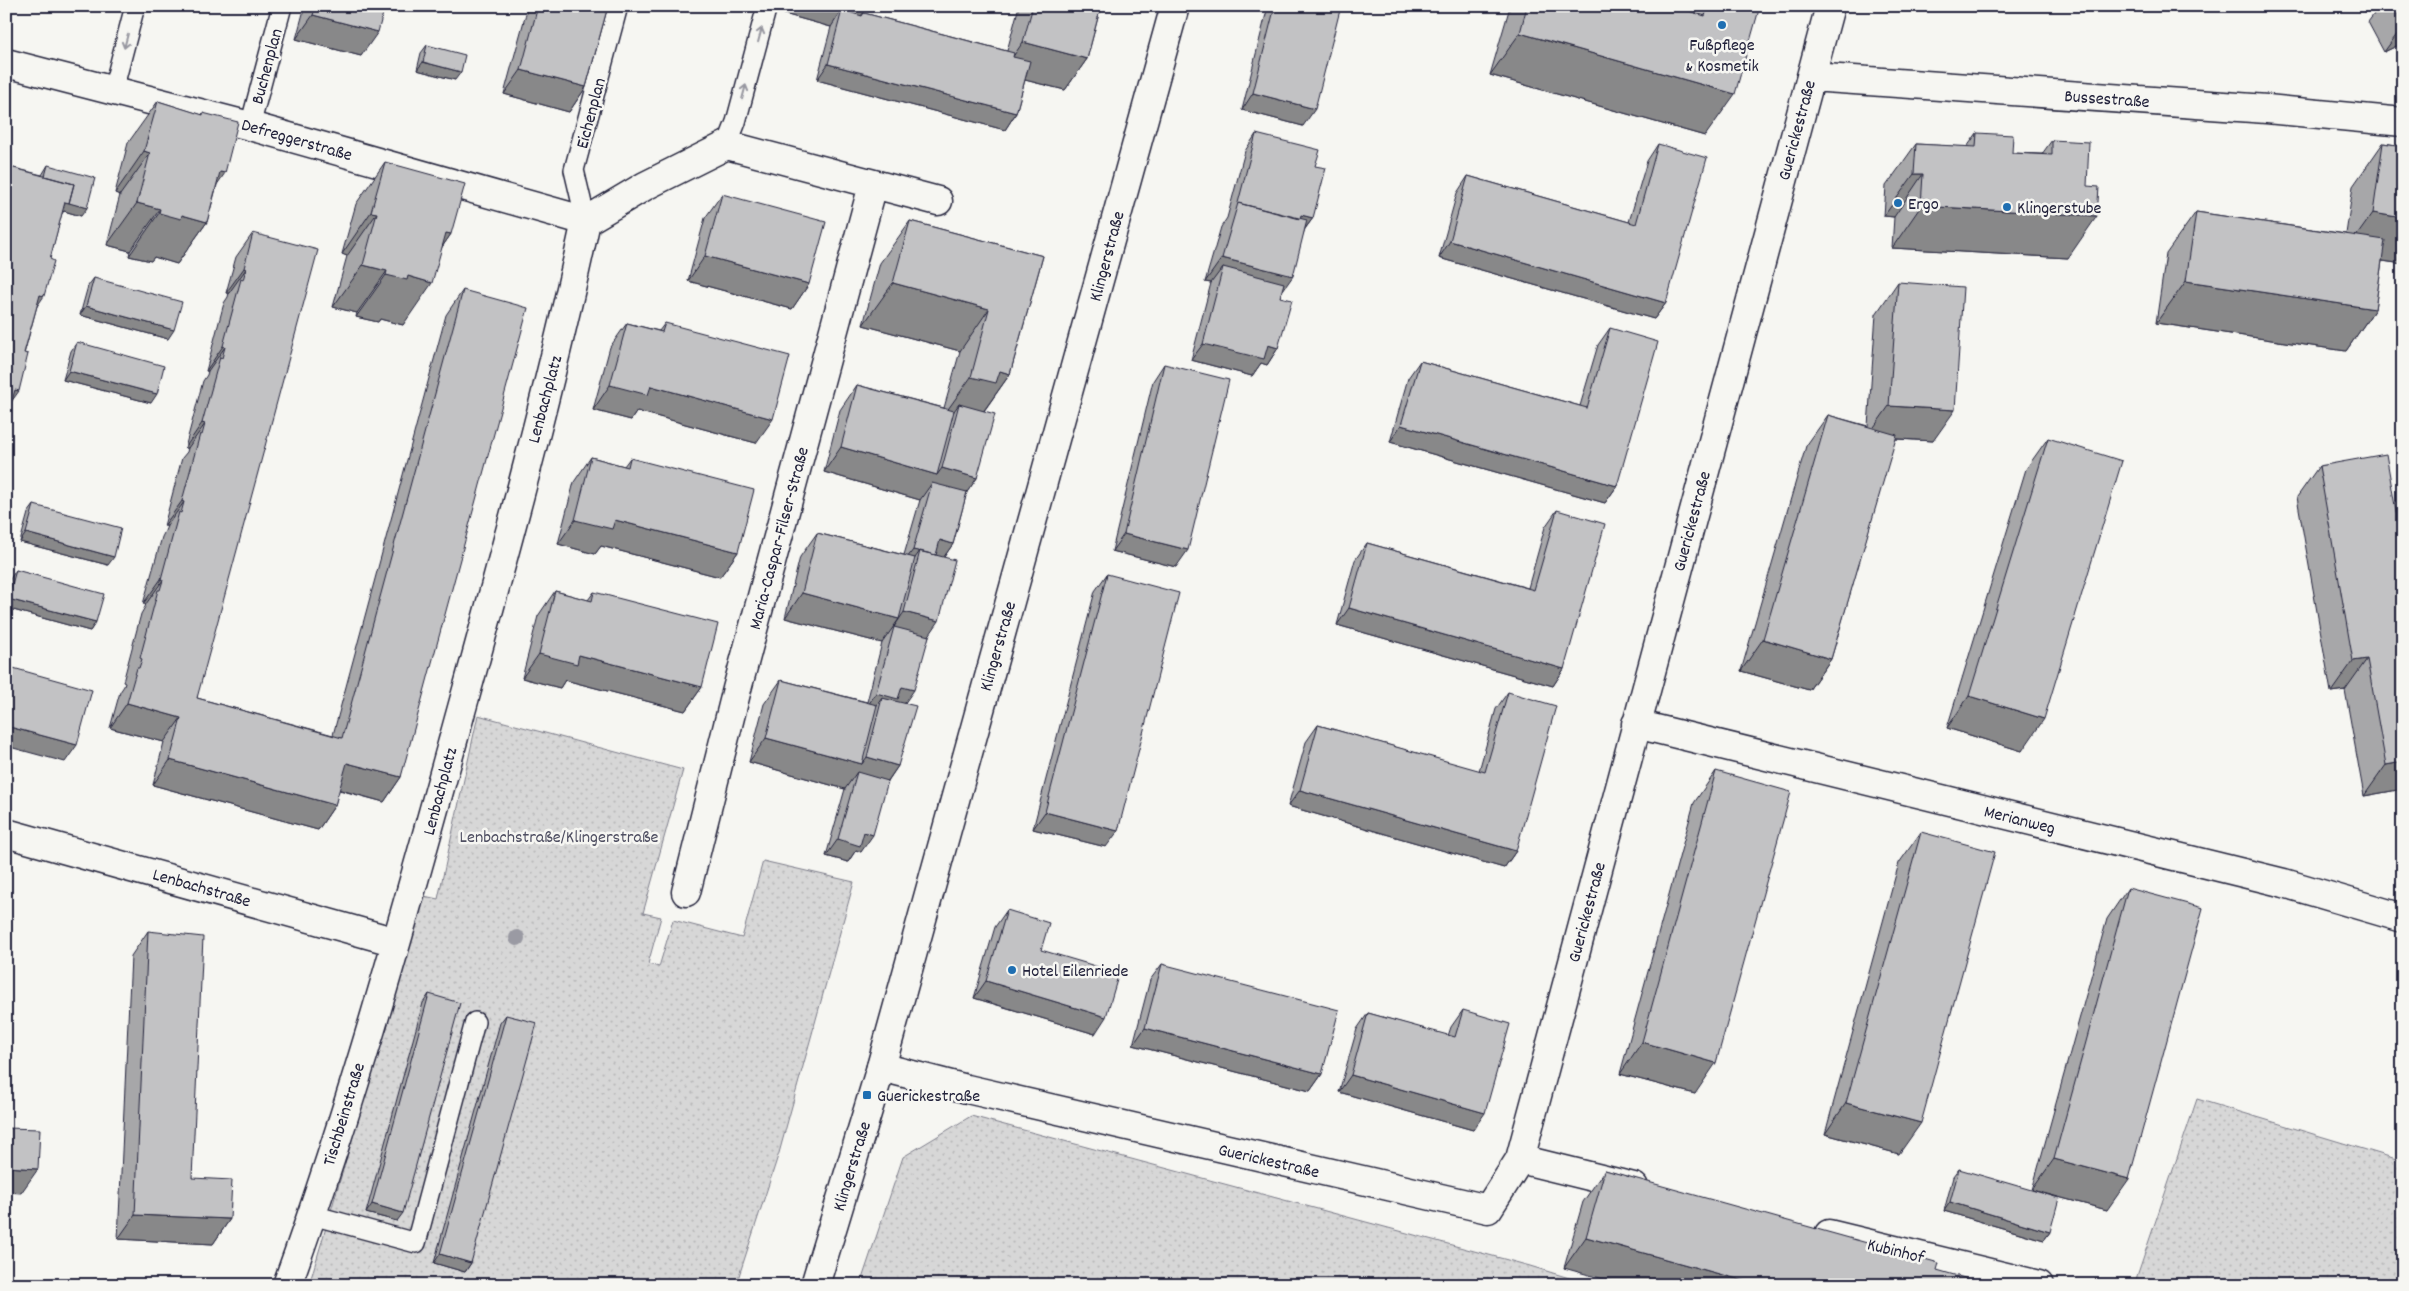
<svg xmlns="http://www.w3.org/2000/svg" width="2409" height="1291" font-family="Dekko,sans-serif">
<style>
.park{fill:url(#park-dots);stroke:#7c7c89}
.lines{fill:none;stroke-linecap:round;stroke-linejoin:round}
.lane-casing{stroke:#22223b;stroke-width:22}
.street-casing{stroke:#22223b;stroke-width:31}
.secondary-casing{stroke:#22223b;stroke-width:31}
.lane{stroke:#f6f6f2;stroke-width:19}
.street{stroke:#f6f6f2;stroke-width:28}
.secondary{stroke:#f6f6f2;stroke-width:28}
.tree{fill:#9a9aa3}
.wall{fill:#a7a7a9;stroke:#22223b}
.shaded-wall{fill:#888889;stroke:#22223b}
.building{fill:#c2c2c4;stroke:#22223b}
.oneway{stroke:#9797a0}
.poi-dot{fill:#1f6fb2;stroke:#f6f6f2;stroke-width:2}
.labels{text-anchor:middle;stroke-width:5;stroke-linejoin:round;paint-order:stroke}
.poi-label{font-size:18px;fill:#22223b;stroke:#f6f6f2;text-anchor:start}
.street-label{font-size:18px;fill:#22223b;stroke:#f6f6f2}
.park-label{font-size:18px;fill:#4f4f62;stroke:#f6f6f2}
</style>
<defs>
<pattern id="park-dots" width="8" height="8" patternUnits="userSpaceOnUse" patternTransform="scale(1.25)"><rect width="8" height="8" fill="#d7d7d7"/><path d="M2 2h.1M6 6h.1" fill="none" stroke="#b8b8b9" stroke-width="1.8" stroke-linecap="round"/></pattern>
</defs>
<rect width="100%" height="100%" fill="#f6f6f2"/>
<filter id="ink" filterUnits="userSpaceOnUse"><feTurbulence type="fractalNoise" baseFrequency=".02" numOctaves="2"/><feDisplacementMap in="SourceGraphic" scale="10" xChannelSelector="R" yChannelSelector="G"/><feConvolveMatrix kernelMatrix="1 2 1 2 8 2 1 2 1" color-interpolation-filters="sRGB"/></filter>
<g filter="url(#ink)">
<path class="park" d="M478 715 683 770 643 913 661 917 648 964 659 967 673 920 742 938 763 861 854 882 779 1153 736 1285H309L424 896 438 899Z
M2197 1099 2403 1161V1285H2134Z
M971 1116 1530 1266 1592 1285H860L903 1157Z"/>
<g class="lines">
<defs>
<path id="lane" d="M113 90 135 6
M250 126 282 6
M727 145 736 122 767 6
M586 221 574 170 618 6
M312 1215 416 1243 475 1022"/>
<path id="street" d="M6 63 250 126 586 221
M1811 77 2267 109 2403 122
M1636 724 2284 883 2403 918
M6 833 396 942
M686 892 737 689 873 185
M881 1067 967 1089 1488 1209 1520 1159 1830 6
M1520 1159 1634 1187
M1829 1234 2039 1285
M287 1285C352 1106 403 921 454 737 501 566 549 394 586 221L645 186 727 145 938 201"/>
<path id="secondary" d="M815 1285 881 1067 1175 6"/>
</defs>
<use href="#lane" class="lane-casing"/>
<use href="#street" class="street-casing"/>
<use href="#secondary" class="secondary-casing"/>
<use href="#lane" class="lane"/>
<use href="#street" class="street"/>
<use href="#secondary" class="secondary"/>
</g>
<circle class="tree" cx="517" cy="938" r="8"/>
<path class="wall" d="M305 6H385L361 56 296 39Z
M528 6H608L586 87 569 112 504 94Z
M786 6H868L864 13 1007 51 1019 6H1101L1087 59 1065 90 1025 80 1016 113 1005 130 817 80 831 27 784 14Z
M1268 6H1341L1303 126 1242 110Z
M1511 6H1672L1689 11 1690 6H1760L1705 136 1490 75 1509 10Z
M2364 6H2403V43L2384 52 2368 22 2374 14 2370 7Z
M427 45 455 80 417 70 421 53Z
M158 101 202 115 203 113 217 185 207 222 177 264 154 257 151 261 129 256 130 251 107 245 120 195 115 193 128 143Z
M1977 133 2012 153 2042 154 2052 140 2068 258 1892 248 1894 217 1884 216 1886 186 1916 144 1967 147Z
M1256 134 1315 166 1313 218 1305 229 1280 297 1278 348 1267 365 1261 363 1252 376 1191 360 1211 283 1205 282 1221 227 1227 218 1245 151Z
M2383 143 2403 146V264L2382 261 2375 309 2346 351 2156 323 2166 254 2196 212 2346 234 2353 186Z
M1658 144 1666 303 1654 319 1439 258 1457 193 1468 176 1629 222 1647 161Z
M385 162 451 234 442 247 403 325 380 319 378 322 356 317 357 313 333 307 347 256 342 254 356 204Z
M48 165 81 216 64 211 62 213 6 421V173L10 167 42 175Z
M722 194 809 284 792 309 688 281 705 218Z
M910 221 1043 256 1010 374 984 411 977 478 967 492 953 544 944 557 929 636 905 703 898 766 888 781 861 852 856 850 848 862 826 856 845 789 749 762 764 704 781 680 867 702 882 643 785 618 800 557 817 533 904 555 920 500 824 472 840 410 857 385 944 408 960 351 863 325 880 263Z
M253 233 197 698 333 735 446 315 463 290 401 777 384 802 339 790 335 805 318 830 153 785 164 742 110 728 120 692 124 686 125 683 123 682 141 614 145 607 146 604H143L162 537 165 531 167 526H164L182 458 187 452 188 448H185L203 381 207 375 208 371H206L224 303 228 297 229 293H226L236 257Z
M94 278 168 339 80 315 88 286Z
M1898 282 1933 441 1895 439 1831 659 1809 690 1741 671 1806 446 1828 415 1868 426 1876 314Z
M627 323 659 331 665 323 756 443 637 411 631 420 593 410 610 347Z
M1610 328 1617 486 1605 503 1390 442 1408 378 1420 361 1580 406 1598 345Z
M77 342 151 403 63 380 71 351Z
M1164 364 1176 567 1112 551 1153 381Z
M2048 438 2022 751 1947 728 2026 469Z
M591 457 624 466 630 458 738 552 720 577 601 546 595 554 558 544 574 482Z
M2319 466 2403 789 2364 796 2345 690 2331 692 2297 497Z
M34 505 108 565 20 542 28 513Z
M1557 510 1564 669 1553 686 1337 625 1355 560 1367 543 1528 588 1545 527Z
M16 570 96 622 90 631 6 608V593L10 579Z
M1107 574 1106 847 1033 829 1095 591Z
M555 591 588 600 594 592 702 687 685 711 565 680 560 688 522 678 538 616Z
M1508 692 1516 851 1504 868 1288 806 1306 742 1318 725 1479 771 1496 709Z
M1716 771 1695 1094 1620 1074 1694 803Z
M1921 832 1899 1154 1825 1134 1899 863Z
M2128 888 2107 1210 2032 1190 2107 919Z
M1007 910 1041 950 1095 1034 974 998 995 927Z
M148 931 192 1178 230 1219 213 1244 118 1239 131 956Z
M1162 964 1322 1074 1310 1091 1133 1045 1150 980Z
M429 994 397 1221 366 1213 423 1003Z
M1463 1010 1473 1130 1339 1092 1357 1029 1368 1013 1448 1036 1451 1027Z
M506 1015 471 1263 465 1272 434 1263 500 1023Z
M1959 1169 2050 1232 2044 1240 1944 1211 1953 1177Z
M1605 1170 1937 1270 1564 1268 1583 1202Z"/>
<path class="shaded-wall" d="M790 6H868L850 32 842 10 831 27 784 14Z
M313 15 378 32 361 56 296 39Z
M2403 26V43L2384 52Z
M1520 33 1735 94 1705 136 1490 75Z
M1023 42 1087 59 1065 90 1001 74Z
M423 62 461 72 455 80 417 70Z
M828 64 1016 113 1005 130 817 80Z
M521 70 586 87 569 112 504 94Z
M1253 93 1315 109 1303 126 1242 110Z
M144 151 150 153 120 195 115 193Z
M220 172 225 173 196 215Z
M1914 174H1923L1894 217 1884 216Z
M41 194 87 208 81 216 64 211 52 227Z
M137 203 160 209 130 251 107 245Z
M1921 206 2097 216 2068 258 1892 248Z
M371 212 377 213 347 256 342 254Z
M159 213 182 215 207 222 177 264 154 257 151 261 129 256Z
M2373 213 2403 218V264L2343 255Z
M1301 215 1313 218 1301 234 1286 244Z
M446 233 451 234 422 276Z
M1450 241 1666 303 1654 319 1439 258Z
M705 256 809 284 792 309 688 281Z
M1222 258 1293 276 1276 300 1223 267 1211 283 1205 282Z
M363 265 387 271 357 313 333 307Z
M244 268 246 269 229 293H226Z
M386 275 408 276 432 283 403 325 380 319 378 322 356 317Z
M2186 281 2375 309 2346 351 2156 323Z
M893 283 989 309 960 351 863 325Z
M40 295 44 296 27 321Z
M86 306 174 330 168 339 80 315Z
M1203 344 1268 345 1278 348 1267 365 1261 363 1252 376 1191 360Z
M223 346 225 347 208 371H206Z
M69 371 157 394 151 403 63 380Z
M1000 371 1010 374 980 416 959 404 947 421 941 419 971 377Z
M610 385 651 386 773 419 756 443 637 411 631 420 593 410Z
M15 390 19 391 6 409Z
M1889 406 1955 410 1933 441 1867 437Z
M202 423 205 424 188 448H185Z
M1401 425 1617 486 1605 503 1390 442Z
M841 447 937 475 942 468 977 478 955 509 932 483 920 500 824 472Z
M182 501 184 502 167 526H164Z
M575 520H615L738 552 720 577 601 546 595 554 558 544Z
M26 533 114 557 108 565 20 542Z
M1124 534 1188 550 1176 567 1112 551Z
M940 540 953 544 941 561 920 552Z
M913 550 920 551 908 568 901 566Z
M161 579 163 580 146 604H143Z
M802 593 899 619 882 643 785 618Z
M8 599 96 622 90 631 6 608V602Z
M1349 608 1564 669 1553 686 1337 625Z
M904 612 939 621 917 653 894 627Z
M1763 639 1831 659 1809 690 1741 671Z
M539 654 579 655 702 687 685 711 565 680 560 688 522 678Z
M2367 659 2345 690 2331 692 2353 661Z
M902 687 914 690 902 707 882 698 872 712 865 710 876 693Z
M1969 696 2044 719 2022 751 1947 728Z
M127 703 181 718 164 742 110 728Z
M6 726 77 745 65 762 6 746Z
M766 738 862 764 867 757 898 766 876 798 857 772 845 789 749 762Z
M170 760 335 805 318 830 153 785Z
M2403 762V789L2364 796 2386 765Z
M347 763 401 777 384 802 330 787Z
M1300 790 1516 851 1504 868 1288 806Z
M1045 812 1118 831 1106 847 1033 829Z
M864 832 873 835 861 852 856 850 848 862 826 856 838 839Z
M986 981 1106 1017 1095 1034 974 998Z
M1145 1028 1322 1074 1310 1091 1133 1045Z
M1642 1042 1716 1063 1695 1094 1620 1074Z
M1351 1075 1485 1113 1473 1130 1339 1092Z
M1846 1103 1921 1123 1899 1154 1825 1134Z
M2054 1159 2129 1179 2107 1210 2032 1190Z
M6 1167 38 1169 21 1193 6 1192Z
M1950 1202 2050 1232 2044 1240 1944 1211Z
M372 1204 403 1213 397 1221 366 1213Z
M135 1215 230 1219 213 1244 118 1239Z
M1586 1237 1759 1285H1625L1564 1268Z
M440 1254 471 1263 465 1272 434 1263Z"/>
<path class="building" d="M316 6H385L378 32 313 15Z
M538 6H608L586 87 521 70Z
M1033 6H1101L1087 59 1023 42Z
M1275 6H1341L1315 109 1253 93Z
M1527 6H1672L1705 16 1708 6H1760L1735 94 1520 33Z
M842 10 862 16 864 13 1014 53 1013 57 1030 61 1016 113 828 64Z
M427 45 465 55 461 72 423 62Z
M158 101 203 115V113L238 122 225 173 220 172 207 222 182 215 181 219 159 213 160 209 137 203 150 153 144 151Z
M1977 133 2013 135 2012 153 2052 155V140L2089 142 2087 186 2099 187 2097 216 1921 206 1923 174H1914L1916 144 1976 147Z
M1256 134 1320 150 1315 166 1326 168 1313 218 1301 215 1300 219 1238 203Z
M2383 143 2403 146V218L2373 213Z
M1658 144 1707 158 1666 303 1450 241 1468 176 1636 224Z
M385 162 465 184 451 234 446 233 432 283 408 276 407 280 386 275 387 271 363 265 377 213 371 212Z
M48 165 95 178 87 208 69 203 74 184 45 176Z
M10 167 74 184 69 203 65 202 50 259 54 261 44 296 40 295 24 353 28 354 19 391 15 390 6 421V182Z
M722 194 826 222 809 284 705 256Z
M1238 203 1307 220 1293 276 1222 258Z
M2196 212 2385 240 2375 309 2186 281Z
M910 221 1043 256 1010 374 1000 371 996 383 971 377 989 309 893 283Z
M253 233 318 250 197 698 342 738 463 290 528 308 401 777 347 763 335 805 170 760 181 718 127 703 137 668H139L142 659 140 658 158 590H160L163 580 161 579 179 512 181 513 184 502 182 501 200 434 202 435 205 424 202 423 220 357 222 358 225 347 223 346 241 279 243 280 246 269 244 268Z
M1223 267 1284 283 1280 297 1292 300 1278 348 1268 345 1264 359 1203 344Z
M94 278 182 302 174 330 86 306Z
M1898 282 1963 287 1955 410 1889 406Z
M627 323 662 332 665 323 790 356 773 419 651 386 648 395 610 385Z
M1610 328 1658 342 1617 486 1401 425 1420 361 1587 408Z
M77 342 164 366 157 394 69 371Z
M1164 364 1229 380 1188 550 1124 534Z
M857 385 954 411 937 475 841 447Z
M959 404 995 414 977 478 942 468Z
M1828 415 1897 435 1831 659 1763 639Z
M2048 438 2122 461 2044 719 1969 696Z
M2386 454 2403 552V762L2386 765 2367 659 2353 661 2319 466Z
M591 457 628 467 630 458 754 490 738 552 615 520 612 529 575 520Z
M932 483 967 492 953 544 940 540 936 555 913 550Z
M34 505 121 528 114 557 26 533Z
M1557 510 1605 524 1564 669 1349 608 1367 543 1534 590Z
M817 533 915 558 899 619 802 593Z
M920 551 955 560 939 621 904 612Z
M16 570 104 594 96 622 8 599Z
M1107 574 1179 593 1118 831 1045 812Z
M555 591 592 601 594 592 718 624 702 687 579 655 577 664 539 654Z
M894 627 929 636 914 690 902 687 898 699 876 693Z
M6 666 92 690 77 745 6 726Z
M781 680 877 705 862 764 766 738Z
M1508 692 1556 706 1516 851 1300 790 1318 725 1485 772Z
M882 698 916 706 898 766 867 757Z
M1716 771 1791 792 1716 1063 1642 1042Z
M857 772 888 781 873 835 864 832 860 846 838 839Z
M1921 832 1995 852 1921 1123 1846 1103Z
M6 885H10L6 971Z
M2128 888 2203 908 2129 1179 2054 1159Z
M1007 910 1049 923 1041 950 1119 973 1106 1017 986 981Z
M148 931 203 937 192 1178 232 1180 230 1219 135 1215Z
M1162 964 1339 1010 1322 1074 1145 1028Z
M429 994 460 1003 403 1213 372 1204Z
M1463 1010 1510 1024 1485 1113 1351 1075 1368 1013 1455 1037Z
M506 1015 537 1023 471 1263 440 1254Z
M6 1128 40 1129 38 1169 6 1167Z
M1959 1169 2059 1198 2050 1232 1950 1202Z
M1605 1170 1939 1263 1937 1270 1989 1285H1759L1586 1237Z"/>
<defs><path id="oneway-shaft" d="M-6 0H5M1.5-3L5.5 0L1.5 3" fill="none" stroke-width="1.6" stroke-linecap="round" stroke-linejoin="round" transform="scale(1.25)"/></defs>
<g class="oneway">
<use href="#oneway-shaft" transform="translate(760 35) rotate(-75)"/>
<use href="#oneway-shaft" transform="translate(126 41) rotate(105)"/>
<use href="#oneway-shaft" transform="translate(744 92) rotate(-75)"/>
</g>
</g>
<g class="poi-dot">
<circle cx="1722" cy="25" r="5"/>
<circle cx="1898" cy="203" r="5"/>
<circle cx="2007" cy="207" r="5"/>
<circle cx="1012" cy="970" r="5"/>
<rect x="862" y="1090" width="10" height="10" rx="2.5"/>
</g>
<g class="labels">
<g class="poi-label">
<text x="1722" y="50" text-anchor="middle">Fußpflege<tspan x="1722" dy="21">&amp; Kosmetik</tspan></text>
<text x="1908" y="209">Ergo</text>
<text x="2017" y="213">Klingerstube</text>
<text x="1022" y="976">Hotel Eilenriede</text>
<text x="877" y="1101">Guerickestraße</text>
</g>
<g class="street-label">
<text transform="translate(266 66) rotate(-75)" y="6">Buchenplan</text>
<text transform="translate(2107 98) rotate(4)" y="6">Bussestraße</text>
<text transform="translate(590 113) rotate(-75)" y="6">Eichenplan</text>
<text transform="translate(1796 130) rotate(-75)" y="6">Guerickestraße</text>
<text transform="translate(297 139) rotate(16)" y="6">Defreggerstraße</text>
<text transform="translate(1106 256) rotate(-75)" y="6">Klingerstraße</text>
<text transform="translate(544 399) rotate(-75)" y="6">Lenbachplatz</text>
<text transform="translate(1691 521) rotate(-75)" y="6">Guerickestraße</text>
<text transform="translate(778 538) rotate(-75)" y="6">Maria-Caspar-Filser-Straße</text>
<text transform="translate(997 646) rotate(-74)" y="6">Klingerstraße</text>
<text transform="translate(439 791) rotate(-75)" y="6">Lenbachplatz</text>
<text transform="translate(2020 819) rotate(14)" y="6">Merianweg</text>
<text transform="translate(202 887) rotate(16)" y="6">Lenbachstraße</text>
<text transform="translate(1586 912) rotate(-75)" y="6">Guerickestraße</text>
<text transform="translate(343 1114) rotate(-73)" y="6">Tischbeinstraße</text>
<text transform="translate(1269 1160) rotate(13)" y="6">Guerickestraße</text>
<text transform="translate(851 1166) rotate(-73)" y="6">Klingerstraße</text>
<text transform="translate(1896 1250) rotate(14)" y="6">Kubinhof</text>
</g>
<g class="park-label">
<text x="559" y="842">Lenbachstraße/Klingerstraße</text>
</g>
</g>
<rect width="2409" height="1291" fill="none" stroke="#f6f6f2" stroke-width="25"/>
<rect x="12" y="12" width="2384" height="1266" fill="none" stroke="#22223b" stroke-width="2" filter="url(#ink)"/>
</svg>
